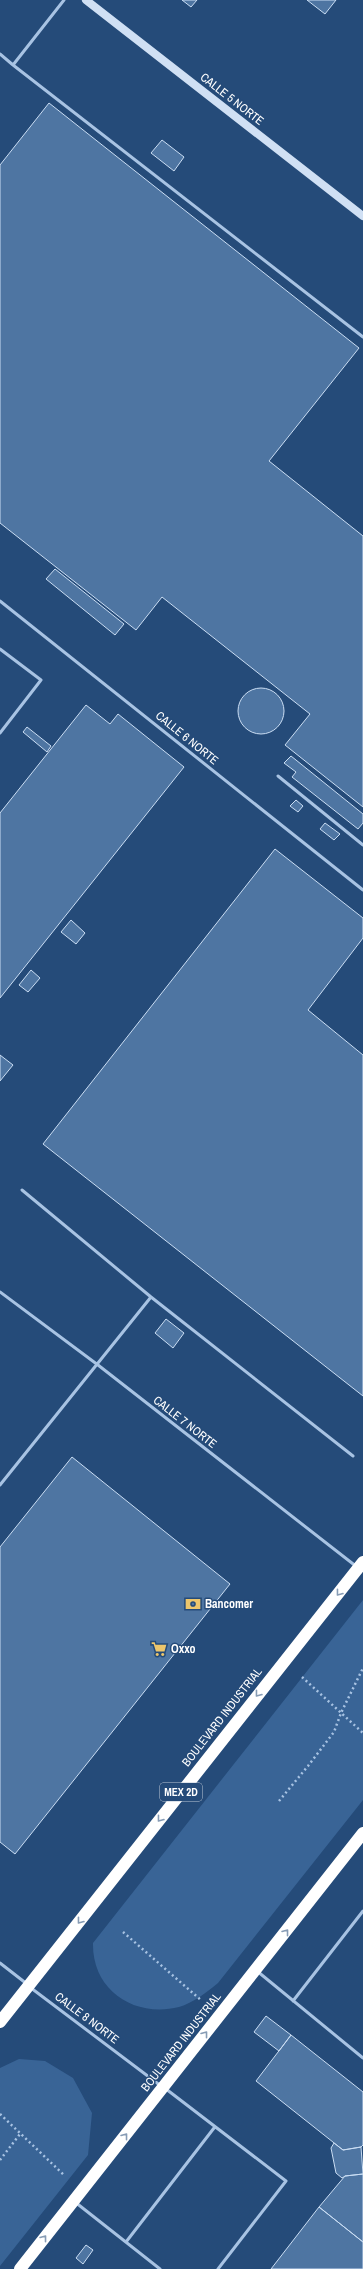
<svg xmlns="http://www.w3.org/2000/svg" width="363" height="2269" font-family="'Archivo Narrow',sans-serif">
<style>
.green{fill:#396496}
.building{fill:#4e75a2;stroke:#caddf3}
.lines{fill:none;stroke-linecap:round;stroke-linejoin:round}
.path{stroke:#a8c3e3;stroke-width:2.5;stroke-dasharray:2 3;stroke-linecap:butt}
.lane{stroke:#a8c3e3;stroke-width:3}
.secondary{stroke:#d0e0f4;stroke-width:8}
.highway{stroke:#fff;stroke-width:12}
.oneway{stroke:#879cb5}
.labels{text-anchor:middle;stroke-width:3;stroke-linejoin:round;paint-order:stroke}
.shield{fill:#254b79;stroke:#bec9d7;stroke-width:1}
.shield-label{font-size:11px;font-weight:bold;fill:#fff}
.street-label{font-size:12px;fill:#fff;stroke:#254b79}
.poi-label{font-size:12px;font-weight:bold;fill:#fff;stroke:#254b79;text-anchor:start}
</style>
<rect width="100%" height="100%" fill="#254b79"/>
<path class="green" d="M363 1600V1800L218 1983C207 1992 193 2003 179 2007 134 2018 92 1990 93 1943Z
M19 2059 45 2061 73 2078 92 2113 88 2155 0 2266V2068Z"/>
<path class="building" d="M182 0H197L191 7Z
M307 0H336L325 14Z
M49 103 359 348 269 461 363 536V807L285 745 310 714 162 597 136 630 0 523V165Z
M162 140 184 157 174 171 151 153Z
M55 569 124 624 115 635 46 579Z
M238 711a23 23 0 1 1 46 0a23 23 0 1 1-46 0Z
M86 705 110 724 118 714 184 767 0 998V813Z
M27 727 51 746 47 752 23 732Z
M291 756 363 814V823L358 829 292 777 296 772 284 763Z
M296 800 303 806 298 812 290 806Z
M325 823 340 834 334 840 320 829Z
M275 849 363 918V938L308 1010 363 1055V1396L43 1144Z
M71 920 85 933 76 944 61 932Z
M31 970 40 978 28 992 19 985Z
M0 1055 13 1065 0 1081Z
M166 1319 184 1333 173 1348 155 1333Z
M72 1457 230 1584 15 1854 0 1842V1547Z
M266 2016 291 2035 279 2051 254 2032Z
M291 2035 363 2092V2145L361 2147 343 2150 256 2081Z
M334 2143 343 2150 361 2147 363 2174 345 2176 342 2178 336 2173 331 2148Z
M363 2174V2242L319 2207 345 2176Z
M319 2207 363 2242V2269H271Z
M86 2245 93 2250 83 2264 76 2258Z"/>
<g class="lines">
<path class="path" d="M302 1677 363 1733
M279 1801 308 1766 334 1732 341 1713 363 1668
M123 1932 202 2001
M0 2114 65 2176
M0 2160 20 2134"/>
<path class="lane" d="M0 54 13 65 64 0
M13 65 363 337
M0 601 363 890
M0 649 41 680 0 733
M278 776 363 845
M22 1190 151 1297 353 1456
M0 1292 98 1365 357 1567
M0 1485 151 1297
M0 1963 27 1984
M257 1971 363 2058
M31 1988 161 2086
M293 2001 363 1911
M166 2089 286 2181 218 2269
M75 2202 160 2269
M126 2242 214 2128"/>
<path class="secondary" d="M86 0 363 216"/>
<path class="highway" d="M0 2022 363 1562
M20 2269 363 1833"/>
</g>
<defs><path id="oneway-chevron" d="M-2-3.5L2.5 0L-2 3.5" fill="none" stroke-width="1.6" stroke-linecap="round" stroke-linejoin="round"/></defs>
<g class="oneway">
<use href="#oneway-chevron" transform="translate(339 1593) rotate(128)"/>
<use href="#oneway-chevron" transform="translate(258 1694) rotate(128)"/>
<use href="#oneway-chevron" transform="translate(160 1819) rotate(128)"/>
<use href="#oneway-chevron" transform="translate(80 1921) rotate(128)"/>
<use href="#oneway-chevron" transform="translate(286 1932) rotate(-52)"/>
<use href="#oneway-chevron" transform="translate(205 2034) rotate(-52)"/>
<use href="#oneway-chevron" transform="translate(125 2136) rotate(-52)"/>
<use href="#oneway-chevron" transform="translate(44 2238) rotate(-52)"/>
</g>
<defs>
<symbol id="bank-bare" viewBox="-9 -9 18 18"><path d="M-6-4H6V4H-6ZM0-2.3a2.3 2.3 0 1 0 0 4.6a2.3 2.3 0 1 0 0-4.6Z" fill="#ecc66c" stroke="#254b79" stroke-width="2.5" paint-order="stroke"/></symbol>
<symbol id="supermarket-bare" viewBox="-9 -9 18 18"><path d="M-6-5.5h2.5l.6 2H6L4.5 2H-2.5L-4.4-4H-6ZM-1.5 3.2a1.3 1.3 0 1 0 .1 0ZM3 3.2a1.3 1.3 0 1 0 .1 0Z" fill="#ecc66c" stroke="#254b79" stroke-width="2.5" paint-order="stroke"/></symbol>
</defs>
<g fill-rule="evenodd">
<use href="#bank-bare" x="182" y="1593" width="22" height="22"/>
<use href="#supermarket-bare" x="148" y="1638" width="22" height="22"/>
</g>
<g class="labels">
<rect class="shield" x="160" y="1783" width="42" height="18" rx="3"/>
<g class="shield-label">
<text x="181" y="1796">MEX 2D</text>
</g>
<g class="street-label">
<text transform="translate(232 99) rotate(38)" y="4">CALLE 5 NORTE</text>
<text transform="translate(187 738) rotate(39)" y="4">CALLE 6 NORTE</text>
<text transform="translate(185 1422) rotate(38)" y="4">CALLE 7 NORTE</text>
<text transform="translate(222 1717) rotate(-52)" y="4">BOULEVARD INDUSTRIAL</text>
<text transform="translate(87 2018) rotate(37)" y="4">CALLE 8 NORTE</text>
<text transform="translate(181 2042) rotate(-52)" y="4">BOULEVARD INDUSTRIAL</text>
</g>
<g class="poi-label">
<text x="205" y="1608">Bancomer</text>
<text x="171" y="1653">Oxxo</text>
</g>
</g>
</svg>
